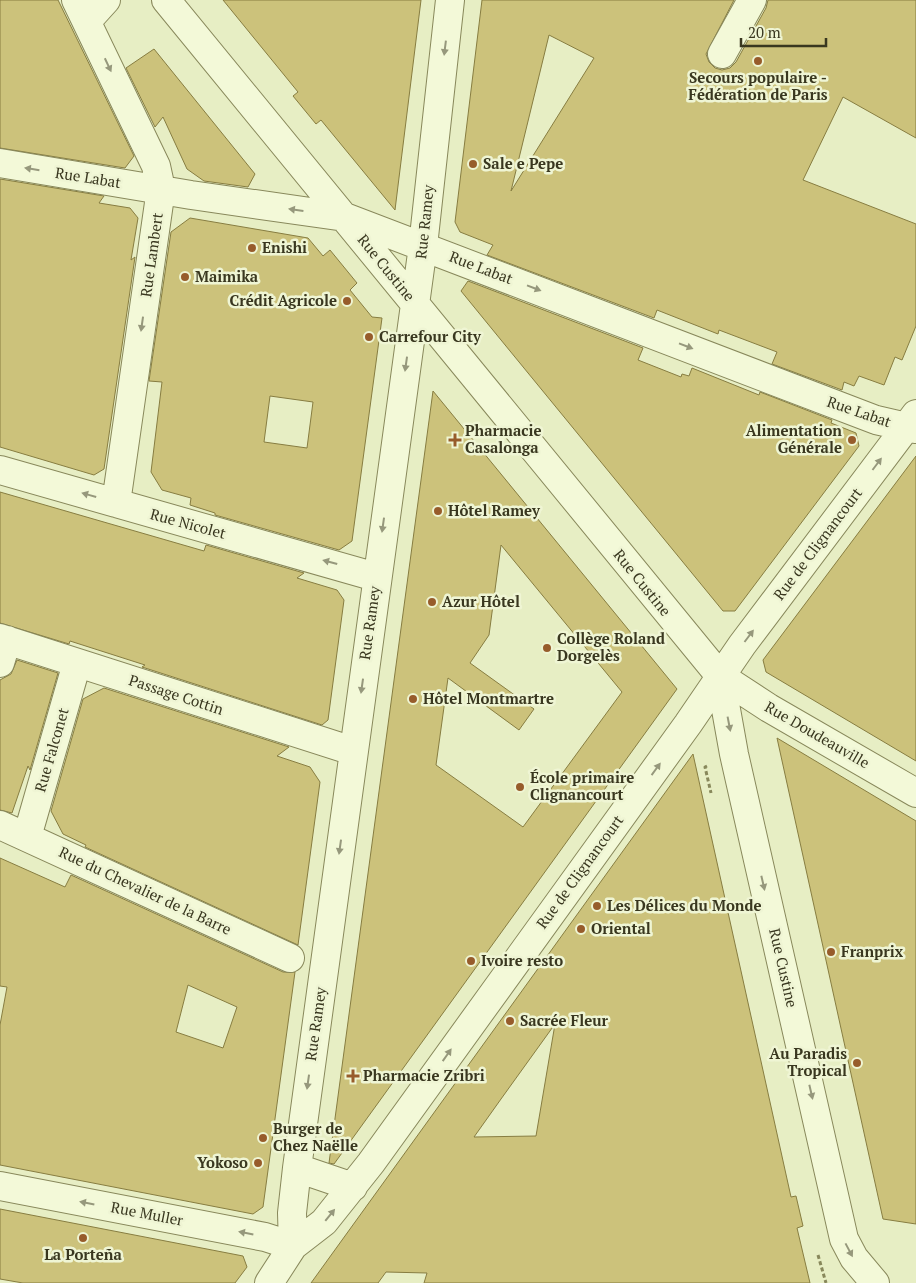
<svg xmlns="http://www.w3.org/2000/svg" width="916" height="1283" font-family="'PT Serif',serif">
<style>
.building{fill:#ccc27b;stroke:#877d41;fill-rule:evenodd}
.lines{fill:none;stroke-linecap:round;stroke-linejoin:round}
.minor-casing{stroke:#88885b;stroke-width:30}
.path{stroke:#88885b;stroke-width:3;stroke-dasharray:4 2.5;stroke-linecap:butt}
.minor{stroke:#f3f9d8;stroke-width:28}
.oneway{fill:#96987c}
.poi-dot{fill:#975c2b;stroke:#eff5d4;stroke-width:2}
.labels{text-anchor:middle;stroke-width:5;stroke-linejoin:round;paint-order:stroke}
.poi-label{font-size:15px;font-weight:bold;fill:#39371f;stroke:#eff5d4;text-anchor:start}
.street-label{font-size:15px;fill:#39371f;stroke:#eff5d4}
</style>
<rect width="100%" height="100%" fill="#e7eec4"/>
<path class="building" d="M0 0H58L134 156 125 168 0 148Z
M223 0H421L395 210 321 120 316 124 293 96 298 92Z
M482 0H734L706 54 709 62 715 68 722 70 730 68 736 62 766 8 768 0H916V138L843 97 803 180 916 224V326L902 360 895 357 884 385 859 376 854 386 844 382 842 390 772 364 777 352 719 330 718 334 657 310 654 318 487 255 493 245 460 232 455 222ZM549 35 594 58 511 191Z
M154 49 255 174 248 187 204 181 187 169 163 117 155 127 126 68Z
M0 179 104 196 99 203 130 208 138 218 131 260 135 257 104 469 94 475 0 447Z
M190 218 308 238 323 256 330 250 357 283 350 290 372 317 382 318 352 541 339 550 215 515V513L190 505 191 498 162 490 151 472 162 382 149 381 171 232ZM270 396 313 402 307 448 264 442Z
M468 281 643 348 638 360 681 377 682 374 689 376 692 368 759 395 760 392 832 420 831 423 856 433 859 446 735 611H723L501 340 461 291Z
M433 391 677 689 334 1164 329 1163ZM501 545 622 692 523 827 436 765 448 678 519 730 534 709 470 663 489 635Z
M916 456V761L766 672 763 660Z
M0 492 204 551 206 545 304 573 297 578 337 590 344 600 328 720 322 725 142 667 145 665 70 641 69 644 0 623Z
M17 660 58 673 30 770 28 766 12 813 0 810V680L11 674Z
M104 688 289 747 277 756 310 767 320 782 298 945 85 847 86 845 63 834 51 811 83 699Z
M777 738 916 821V1224L883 1219Z
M693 754 791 1197 796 1196 803 1226 797 1228 810 1283H424L427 1273 386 1272 378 1283H311ZM555 1024 536 1136 474 1137 501 1099Z
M0 858 65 887 71 875 283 972H295L263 1207 253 1214 0 1165V1025L7 987 0 986ZM188 985 237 1007 223 1048 176 1032Z
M0 1209 243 1256 247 1267 235 1283H23L0 1279Z"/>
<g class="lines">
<defs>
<path id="minor" d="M76 0 156 166 161 189 116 503
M166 0 720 676 734 754 844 1239 854 1258 875 1283
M87 21 106 0
M722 54 752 0
M0 163 191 195 345 217 876 420 916 429
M0 470 376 577
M0 638 353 751
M0 663 7 640
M720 676 769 708 916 793
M0 825 290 958
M27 837 77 663
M297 1168 353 1187
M0 1186 265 1237 293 1246
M293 1246 292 1213 297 1168 423 246 450 0
M269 1283 293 1246 324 1222 371 1163 688 724 742 645 916 414"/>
</defs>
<use href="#minor" class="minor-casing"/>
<path class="path" d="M707 766 705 767 711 793
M818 1255 826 1283"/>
<use href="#minor" class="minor"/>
</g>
<defs><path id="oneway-solid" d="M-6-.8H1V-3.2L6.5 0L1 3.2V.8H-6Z" transform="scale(1.25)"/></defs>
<g class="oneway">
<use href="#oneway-solid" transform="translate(445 48) rotate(97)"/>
<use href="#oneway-solid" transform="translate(108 65) rotate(65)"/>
<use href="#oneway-solid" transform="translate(32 169) rotate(-171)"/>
<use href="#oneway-solid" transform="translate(296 210) rotate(-172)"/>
<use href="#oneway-solid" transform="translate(534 288) rotate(21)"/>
<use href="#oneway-solid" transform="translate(142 324) rotate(98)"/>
<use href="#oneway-solid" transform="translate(686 346) rotate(21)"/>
<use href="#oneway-solid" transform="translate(406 364) rotate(98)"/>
<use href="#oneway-solid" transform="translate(877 464) rotate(-53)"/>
<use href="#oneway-solid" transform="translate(89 495) rotate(-164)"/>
<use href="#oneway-solid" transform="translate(383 525) rotate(98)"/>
<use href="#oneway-solid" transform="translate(330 562) rotate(-165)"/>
<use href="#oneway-solid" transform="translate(749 636) rotate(-53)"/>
<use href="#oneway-solid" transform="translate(362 686) rotate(98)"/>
<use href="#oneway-solid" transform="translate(729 724) rotate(79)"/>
<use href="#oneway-solid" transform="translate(656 769) rotate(-54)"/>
<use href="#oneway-solid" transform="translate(340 847) rotate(98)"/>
<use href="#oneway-solid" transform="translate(763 883) rotate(77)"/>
<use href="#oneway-solid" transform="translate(447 1055) rotate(-55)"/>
<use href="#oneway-solid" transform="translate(308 1082) rotate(98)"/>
<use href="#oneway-solid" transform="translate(811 1092) rotate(77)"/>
<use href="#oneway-solid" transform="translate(87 1203) rotate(-169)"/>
<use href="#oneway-solid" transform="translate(330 1215) rotate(-51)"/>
<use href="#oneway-solid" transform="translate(246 1233) rotate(-169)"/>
<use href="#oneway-solid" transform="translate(849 1250) rotate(62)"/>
</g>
<g class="poi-dot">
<circle cx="758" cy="61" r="5"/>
<circle cx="473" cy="164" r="5"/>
<circle cx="252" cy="248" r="5"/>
<circle cx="185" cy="277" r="5"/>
<circle cx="347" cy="301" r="5"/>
<circle cx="369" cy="337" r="5"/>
<path d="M452.5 432.5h5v5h5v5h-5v5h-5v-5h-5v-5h5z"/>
<circle cx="852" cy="440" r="5"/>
<circle cx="438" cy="511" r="5"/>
<circle cx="432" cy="602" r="5"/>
<circle cx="547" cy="648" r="5"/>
<circle cx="413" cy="699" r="5"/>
<circle cx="520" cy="787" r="5"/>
<circle cx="597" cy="906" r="5"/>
<circle cx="581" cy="929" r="5"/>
<circle cx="831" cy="952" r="5"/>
<circle cx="471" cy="961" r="5"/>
<circle cx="510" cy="1021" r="5"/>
<circle cx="857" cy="1063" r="5"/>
<path d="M350.5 1068.5h5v5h5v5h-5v5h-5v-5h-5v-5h5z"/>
<circle cx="263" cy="1138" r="5"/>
<circle cx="258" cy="1163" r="5"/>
<circle cx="83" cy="1238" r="5"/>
</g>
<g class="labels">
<g class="poi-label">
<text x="758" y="83" text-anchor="middle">Secours populaire -<tspan x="758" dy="17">Fédération de Paris</tspan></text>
<text x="483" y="169">Sale e Pepe</text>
<text x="262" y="253">Enishi</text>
<text x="195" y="282">Maimika</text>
<text x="337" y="306" text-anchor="end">Crédit Agricole</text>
<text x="379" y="342">Carrefour City</text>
<text x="465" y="436">Pharmacie<tspan x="465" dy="17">Casalonga</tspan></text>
<text x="842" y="436" text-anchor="end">Alimentation<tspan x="842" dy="17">Générale</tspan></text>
<text x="448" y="516">Hôtel Ramey</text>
<text x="442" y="607">Azur Hôtel</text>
<text x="557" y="644">Collège Roland<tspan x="557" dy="17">Dorgelès</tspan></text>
<text x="423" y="704">Hôtel Montmartre</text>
<text x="530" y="783">École primaire<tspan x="530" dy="17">Clignancourt</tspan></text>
<text x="607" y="911">Les Délices du Monde</text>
<text x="591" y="934">Oriental</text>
<text x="841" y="957">Franprix</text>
<text x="481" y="966">Ivoire resto</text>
<text x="520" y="1026">Sacrée Fleur</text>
<text x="847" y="1059" text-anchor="end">Au Paradis<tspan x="847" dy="17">Tropical</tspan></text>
<text x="363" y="1081">Pharmacie Zribri</text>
<text x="273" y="1134">Burger de<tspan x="273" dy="17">Chez Naëlle</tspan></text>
<text x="248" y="1168" text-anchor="end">Yokoso</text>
<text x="83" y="1260" text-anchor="middle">La Porteña</text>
</g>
<g class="street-label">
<text transform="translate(88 178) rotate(9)" y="5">Rue Labat</text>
<text transform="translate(425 222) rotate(-84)" y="5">Rue Ramey</text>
<text transform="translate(152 255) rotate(-82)" y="5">Rue Lambert</text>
<text transform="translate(386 268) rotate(51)" y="5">Rue Custine</text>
<text transform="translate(481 268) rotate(21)" y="5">Rue Labat</text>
<text transform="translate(859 412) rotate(19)" y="5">Rue Labat</text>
<text transform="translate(188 524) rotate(15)" y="5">Rue Nicolet</text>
<text transform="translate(818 544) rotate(-53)" y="5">Rue de Clignancourt</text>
<text transform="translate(642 583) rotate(51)" y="5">Rue Custine</text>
<text transform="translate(370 623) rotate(-82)" y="5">Rue Ramey</text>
<text transform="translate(176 695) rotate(18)" y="5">Passage Cottin</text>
<text transform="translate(817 735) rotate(30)" y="5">Rue Doudeauville</text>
<text transform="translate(52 750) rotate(-74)" y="5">Rue Falconet</text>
<text transform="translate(580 872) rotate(-54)" y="5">Rue de Clignancourt</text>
<text transform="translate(145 891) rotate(25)" y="5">Rue du Chevalier de la Barre</text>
<text transform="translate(783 968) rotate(77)" y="5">Rue Custine</text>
<text transform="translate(316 1024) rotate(-82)" y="5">Rue Ramey</text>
<text transform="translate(147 1214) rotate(11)" y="5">Rue Muller</text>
</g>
</g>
<path d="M741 38v8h85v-8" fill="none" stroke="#39371f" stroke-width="2.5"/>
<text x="748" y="38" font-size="15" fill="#39371f" stroke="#eff5d4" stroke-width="4" paint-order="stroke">20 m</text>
</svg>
